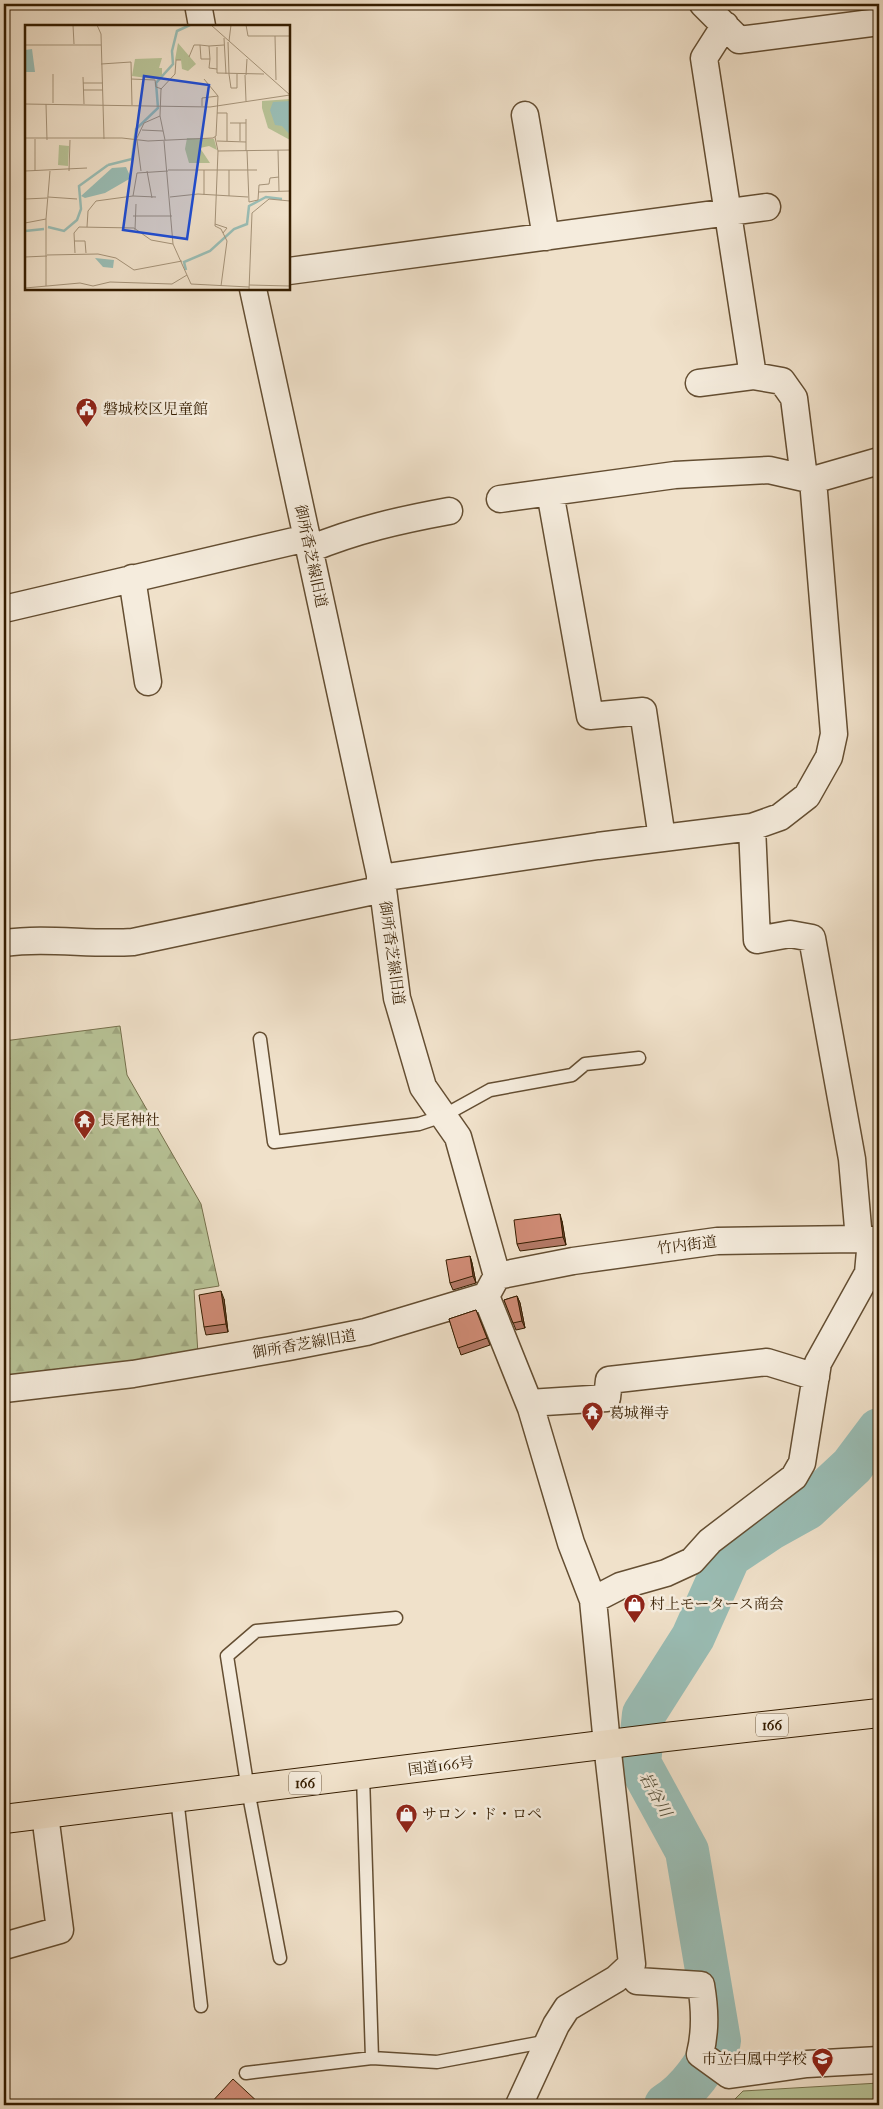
<svg xmlns="http://www.w3.org/2000/svg" width="883" height="2109" font-family="'IM FELL French Canon','Noto Serif JP',serif">
<style>
.forest{fill:url(#forest-firs);stroke:#76704c}
.garden{fill:#b8c397;stroke:#76704c}
.lines{fill:none;stroke-linecap:round;stroke-linejoin:round}
.river{stroke:#9abeb6;stroke-width:44}
.service-casing{stroke:#644e32;stroke-width:15}
.minor-casing{stroke:#644e32;stroke-width:29}
.trunk-casing{stroke:#351d00;stroke-width:30}
.service{stroke:#f5ecdd;stroke-width:12}
.minor{stroke:#f5ecdd;stroke-width:26}
.trunk{stroke:#f0e1ca;stroke-width:28}
.wall{fill:#b27865;stroke:#351d00}
.shaded-wall{fill:#916152;stroke:#351d00}
.building{fill:#cf8b75;stroke:#351d00}
.labels{text-anchor:middle;stroke-width:5;stroke-linejoin:round;paint-order:stroke}
.shield{fill:#f5ecdd;stroke:#6f5b42;stroke-width:1}
.shield-label{font-size:14px;font-weight:bold;fill:#351d00}
.poi-label{font-size:15px;fill:#351d00;stroke:#f5ecdd;text-anchor:start}
.street-label{font-size:15px;fill:#351d00;stroke:#f5ecdd}
.water-label{font-size:16px;font-style:italic;fill:#534d37;stroke:#f5ecdd}
.inset-river{fill:none;stroke:#9abeb6;stroke-width:2.5}
.inset-road{fill:none;stroke:#a59379;stroke-width:1}
.view{fill:#1d4ed8;fill-opacity:0.15;stroke:#1d4ed8;stroke-width:2.5}
.inset-edge{fill:none;stroke:#351d00;stroke-width:2.5}
</style>
<defs>
<pattern id="forest-firs" width="22" height="20" patternUnits="userSpaceOnUse" patternTransform="scale(1.25)"><rect width="22" height="20" fill="#b8c397"/><path d="M5 1l3.5 6h-7zM16 11l3.5 6h-7z" fill="#9fa780"/></pattern>
</defs>
<rect width="100%" height="100%" fill="#f0e1ca"/>
<filter id="stains"><feTurbulence type="fractalNoise" baseFrequency=".004" numOctaves="4"/><feColorMatrix values="0 0 0 0 .2 0 0 0 0 .09 0 0 0 0 .02 0 0 0 .5 -.17"/></filter>
<radialGradient id="worn" r=".72"><stop offset=".6" stop-color="#630" stop-opacity="0"/><stop offset="1" stop-color="#630" stop-opacity=".3"/></radialGradient>
<path class="forest" d="M120 1026 127 1075 201 1204 219 1286 194 1290 198 1354 4 1376V1041Z"/>
<path class="garden" d="M879 2083V2105H729L743 2091Z"/>
<g class="lines">
<path class="river" d="M666 2105C690 2090 705 2065 719 2041L687 1851 639 1763 644 1714 693 1637 729 1556 771 1528 807 1508 852 1466 879 1430"/>
<defs>
<path id="service" d="M260 1039 274 1142 419 1124 443 1116 490 1090 572 1075 585 1064 639 1058
M363 1776 372 2058
M177 1798 201 2006
M280 1958 248 1790 227 1656 256 1631 396 1618
M246 2073 372 2058 437 2062 549 2041"/>
<path id="minor" d="M198 4 202 26
M703 4 739 40 879 22
M725 25 704 58 753 376
M525 115 546 237
M289 271 767 207
M699 383 753 376 782 381 794 398 804 478
M550 492 590 716 643 711 662 838
M500 499 675 475 769 470 813 480
M310 549C356 530 400 520 449 511
M132 578 148 682
M4 609 307 538
M752 827 757 940 790 934 812 938 852 1159 859 1239
M380 878 598 846 752 827 780 817 807 796 829 757 834 734 813 480 879 461
M4 943C47 937 90 945 133 942L383 889
M497 1276 573 1261 717 1241 859 1239 875 1240
M486 1296 531 1408 571 1543 593 1600 607 1744 632 1964 616 1979 567 2008 556 2025 519 2105
M4 1389 133 1374 289 1347 366 1332 486 1296 497 1276 458 1137 423 1087 397 998 383 889 253 289
M529 1403 607 1398 609 1380 767 1362 816 1377
M593 1600 620 1586 666 1573 692 1561 710 1541 794 1477 802 1463 818 1363 868 1273 871 1240
M4 1946 60 1930 45 1815
M627 1969 637 1981 701 1985C705 2009 706 2030 700 2054L729 2075 807 2064 879 2060"/>
<path id="trunk" d="M4 1819 666 1737 879 1713"/>
</defs>
<use href="#service" class="service-casing"/>
<use href="#minor" class="minor-casing"/>
<use href="#trunk" class="trunk-casing"/>
<use href="#service" class="service"/>
<use href="#minor" class="minor"/>
<use href="#trunk" class="trunk"/>
</g>
<path class="wall" d="M562 1221 566 1245 520 1251 517 1244Z
M470 1256 472 1263 476 1283 453 1290 450 1283Z
M517 1296 520 1303 525 1328 516 1330 504 1300Z
M224 1299 228 1332 206 1335 204 1327Z
M476 1310 490 1345 461 1355 449 1319Z"/>
<path class="shaded-wall" d="M560 1214 562 1221 566 1245 563 1237Z
M470 1256 472 1263 476 1283 473 1276Z
M221 1291 224 1299 228 1332 226 1324Z
M517 1296 520 1303 525 1328 522 1321Z"/>
<path class="building" d="M560 1214 563 1237 517 1244 514 1220Z
M470 1256 473 1276 450 1283 446 1260Z
M221 1291 226 1324 204 1327 199 1295Z
M517 1296 522 1321 513 1323 504 1300Z
M476 1310 487 1338 458 1348 449 1319Z
M233 2079 261 2105H209Z"/>
<defs>
<symbol id="civic-pin" viewBox="-11 -11 22 30"><path d="M0 17L-7.5 6A9.5 9.5 0 1 1 7.5 6Z" fill="#8f2418" stroke="#f5ecdd"/><path d="M-.6-6.5H3V-4.5H.6V-3L4-1V1h2V6H-6V1h2V-1L-.6-3ZM-1.2 2.5V6h2.4V2.5Z" fill="#fff"/></symbol>
<symbol id="temple-pin" viewBox="-11 -11 22 30"><path d="M0 17L-7.5 6A9.5 9.5 0 1 1 7.5 6Z" fill="#8f2418" stroke="#f5ecdd"/><path d="M0-6L5-2H3V0L6.5 2.5H4V6H1.5V3h-3V6H-4V2.5H-6.5L-3 0V-2H-5Z" fill="#fff"/></symbol>
<symbol id="shop-pin" viewBox="-11 -11 22 30"><path d="M0 17L-7.5 6A9.5 9.5 0 1 1 7.5 6Z" fill="#8f2418" stroke="#f5ecdd"/><path d="M-5-2.5h2.3a2.7 3.5 0 0 1 5.4 0H5L5.5 6h-11ZM-1.5-2.5h3a1.5 2.3 0 0 0-3 0Z" fill="#fff"/></symbol>
<symbol id="school-pin" viewBox="-11 -11 22 30"><path d="M0 17L-7.5 6A9.5 9.5 0 1 1 7.5 6Z" fill="#8f2418" stroke="#f5ecdd"/><path d="M0-5L7-2L0 1L-7-2ZM-4 1L0 2.5L4 1V4Q0 6-4 4Z" fill="#fff"/></symbol>
</defs>
<g fill-rule="evenodd">
<use href="#civic-pin" x="74" y="396" width="25" height="34"/>
<use href="#temple-pin" x="72" y="1108" width="25" height="34"/>
<use href="#temple-pin" x="580" y="1400" width="25" height="34"/>
<use href="#shop-pin" x="622" y="1592" width="25" height="34"/>
<use href="#shop-pin" x="394" y="1802" width="25" height="34"/>
<use href="#school-pin" x="810" y="2046" width="25" height="34"/>
</g>
<g class="labels">
<g class="shield">
<rect x="756" y="1713.5" width="32" height="23" rx="4"/>
<rect x="289" y="1771.5" width="32" height="23" rx="4"/>
</g>
<g class="shield-label">
<text x="772" y="1730">166</text>
<text x="305" y="1788">166</text>
</g>
<g class="poi-label">
<text x="103" y="414">磐城校区児童館</text>
<text x="100" y="1125">長尾神社</text>
<text x="609" y="1418">葛城禅寺</text>
<text x="650" y="1609">村上モータース商会</text>
<text x="422" y="1819">サロン・ド・ロペ</text>
<text x="807" y="2064" text-anchor="end">市立白鳳中学校</text>
</g>
<g class="street-label">
<text transform="translate(311 556) rotate(78)" y="5">御所香芝線旧道</text>
<text transform="translate(392 953) rotate(82)" y="5">御所香芝線旧道</text>
<text transform="translate(687 1245) rotate(-7)" y="5">竹内街道</text>
<text transform="translate(304 1344) rotate(-10)" y="5">御所香芝線旧道</text>
<text transform="translate(441 1766) rotate(-7)" y="5">国道166号</text>
</g>
<g class="water-label">
<text transform="translate(656 1794) rotate(61)" y="6">岩谷川</text>
</g>
</g>
<g transform="translate(25 25)">
<rect width="265" height="265" fill="#f0e1ca"/>
<path d="M265 74V115L243 103 237 83V76Z" fill="#b8c397"/>
<path d="M162 113 189 114 192 125 184 121 175 123 185 138H164L160 124Z" fill="#b8c397"/>
<path d="M153 18 171 39 163 46 157 44 156 35H150Z" fill="#b8c397"/>
<path d="M137 33 134 43H137V51L129 54 107 51 110 34ZM34 120 44 121 43 141 33 140Z" fill="#b8c397"/>
<path d="M7 24 10 47H0V25ZM265 76V110L257 101 250 100 245 85 248 77ZM101 142 106 153 80 168 60 173 56 171 87 143ZM70 233 89 235 88 243 78 242Z" fill="#9abeb6"/>
<path class="inset-river" d="M83 140 107 134 111 104 133 83 131 58 148 39 147 26 152 6 165 0M23 202 39 206 52 195 56 184 54 161 83 140M0 206 19 204M161 245 159 237 185 226 209 204 222 199 224 181 241 172 257 174"/>
<path class="inset-road" d="M48 0 49 19M72 0 76 9 79 114M186 0 204 16M206 0 204 16 265 70M221 0 223 11H265M250 11 251 55M199 13 201 49M203 17 204 49M0 20H76M175 20 184 21 185 34H176ZM184 21 199 20M192 22V48L239 49M164 32 169 20H175M185 34 184 43 192 44M76 39 106 37 107 80M204 49 206 63H212V49M220 50 221 76M221 50 222 34M58 52 59 79M106 54 130 55 131 62 137 64M58 58H78M59 65H78M28 78V49M0 79 185 82 265 70M21 79 22 115M177 81V73L193 71M192 88H202V116M221 94V126M205 98H221M215 98V116M117 105 138 106M190 112 193 126 265 125M0 113H97L123 116 188 113 191 111 193 71 179 54M111 115 119 98 135 91M112 115 116 146M140 115 135 91 136 64 150 49 151 35H156M139 116 148 219 166 259 224 262M192 116 221 117M253 125 254 166M193 126 190 201 196 204 202 216 196 261M222 126 224 177 233 175 234 160 244 159 245 153 254 152M143 145H232M204 145V171M0 146 62 143M10 146V114M44 146 45 115M122 146 127 173M233 167 265 166M179 170V145M108 171 131 172M23 172 52 174M145 172 173 169 223 172M0 174 22 173M108 191H147M0 198 21 194M190 199 202 203 198 208M62 202 63 186 71 176 108 171 112 148 143 146M110 205 111 179M49 216H60L61 228M50 228 49 208 54 202 109 203 126 215 148 219M22 230 73 229 91 233 109 245 157 236M0 232 22 231M224 260 265 261M21 261V194L25 146M0 263 55 258 68 261 85 257 147 259 162 250M224 265 227 188 244 174 265 176"/>
<path class="view" d="M119 51 184 60 162 214 98 205Z"/>
<rect width="265" height="265" class="inset-edge"/>
</g>
<rect width="883" height="2109" fill="none" stroke="#f0e1ca" stroke-width="20"/>
<rect x="5" y="5" width="873" height="2099" fill="none" stroke="#351d00" stroke-width="2.5"/>
<rect x="10" y="10" width="863" height="2089" fill="none" stroke="#351d00"/>
<rect width="100%" height="100%" filter="url(#stains)"/>
<rect width="100%" height="100%" fill="url(#worn)"/>
</svg>
